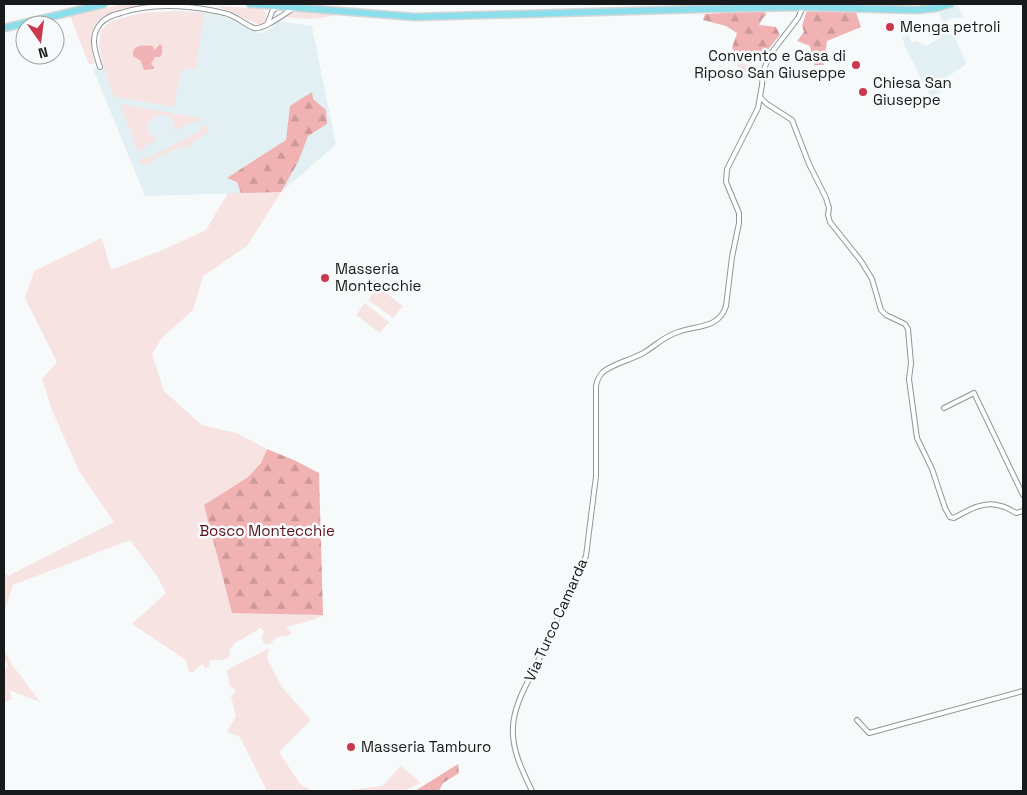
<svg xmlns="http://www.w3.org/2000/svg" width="1027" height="795" font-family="'Space Grotesk',sans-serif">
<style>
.built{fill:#e3f0f3}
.green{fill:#f8e3e3}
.forest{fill:url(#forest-firs)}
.water{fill:#f0b2b4}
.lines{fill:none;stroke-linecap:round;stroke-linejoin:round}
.street-casing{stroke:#919596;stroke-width:6}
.primary-casing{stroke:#d5d6d6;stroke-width:9}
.street{stroke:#fff;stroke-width:4}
.primary{stroke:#8bdeec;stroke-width:6}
.poi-dot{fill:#c9384d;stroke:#f6fafb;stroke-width:2}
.labels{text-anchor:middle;stroke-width:5;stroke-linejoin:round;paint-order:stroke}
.poi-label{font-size:15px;fill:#18191a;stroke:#f6fafb;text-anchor:start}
.park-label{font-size:15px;fill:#5a131d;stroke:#f6fafb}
.street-label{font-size:15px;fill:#18191a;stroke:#f6fafb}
</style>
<defs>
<pattern id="forest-firs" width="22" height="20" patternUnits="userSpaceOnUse" patternTransform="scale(1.25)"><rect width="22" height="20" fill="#f0b2b3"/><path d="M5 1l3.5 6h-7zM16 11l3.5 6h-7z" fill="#cd9899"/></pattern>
</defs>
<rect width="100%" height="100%" fill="#f6fafb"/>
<path class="built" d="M957 5 964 18H951L946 21 963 55 966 64 964 66 945 78 947 87 931 98 905 47 902 36 909 35 912 43 916 41 927 46 941 37 946 29 939 13Z
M177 11 204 13 222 16 258 33 268 31 278 21 312 26 336 145 281 192 145 196 93 69 103 64 99 46 101 31 109 22 141 13Z"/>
<path class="green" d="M123 4H146C135 5 126 8 115 12 112 14 107 15 104 16 86 27 90 48 95 64H89L70 16Z
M217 6 262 9 265 12 266 20 260 25Z
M177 11 204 13 196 68 183 70 180 74 174 107 114 97 103 64 99 46 101 31 109 22 141 13Z
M293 11 335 15C314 20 304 20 281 16Z
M738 61 755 69 752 76 737 67Z
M120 104 200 118V121L193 122 174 131C178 98 128 123 157 139L144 148 143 150 138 151Z
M208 126 209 131 185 149 180 147 153 159 152 163 144 165 139 162 142 157 146 159 199 132 202 127Z
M281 192 247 246 203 276 193 310 162 338 152 354 164 391 202 425 236 433 267 449 261 463 248 477 204 505 232 612 323 615 316 619 286 627 292 633 287 636 277 637 270 644H264L262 637 264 632 261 628 235 643 230 649 229 658 221 660H210L209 666 206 668 202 664 193 672H189L187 665 186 660 132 624 166 593 157 576 130 540 13 585 4 612V573L8 576 114 522 79 471 52 410 42 379 57 362 25 298 34 271 102 238 111 270 165 249 206 230 228 193Z
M378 287 403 306 393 318 368 300Z
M365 303 389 322 380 333 356 315Z
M269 648 267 658 282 687 311 720 279 752 300 784 312 791H267L240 737 227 732 236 716 231 696 234 694 235 690 233 688 230 686 227 670Z
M4 649 11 663 40 702 9 690 12 699 4 703V671L8 665 4 660Z
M401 766 421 783 403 791H344L382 786Z"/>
<path class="forest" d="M765 11 766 15 762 19 759 25 776 27 780 35 760 59 756 55 737 56 732 48 737 33 726 26 703 20 705 14Z
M809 11 856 12 861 27 827 41 824 65H814L810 46 797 41 804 32 802 26 806 13Z
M312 92 313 99 326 110 327 124 308 136 298 162 281 192 241 193 237 182 227 178 286 140 290 106Z
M267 449 296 461 319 473 323 615 232 613 204 505 248 477 261 463Z
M458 764 459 773 443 783 439 791H415Z"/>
<path class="water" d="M160 44 162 46V54L160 57H155L151 64 154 67V69L144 70 141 61 133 56C133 53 133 50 135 48 138 45 149 45 152 46 153 47 154 48 155 50Z"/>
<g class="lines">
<defs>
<path id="street" d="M267 25 272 12 277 6
M100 67C95 52 89 36 101 23 106 17 113 15 121 13 151 3 184 5 215 11 220 12 226 13 230 15 238 18 246 25 254 28 264 30 285 13 294 8
M760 97 767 104 792 120 809 164 826 198 829 208 828 215 830 222 861 261 872 279 881 310 886 315 905 324 908 329 911 363 909 379 917 438 932 469 945 508 950 517 954 518C968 510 985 500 1001 506 1006 507 1011 510 1016 513L1023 511
M944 408 974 393 1023 495
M857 720 869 733 1023 691
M532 791C524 774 514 755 513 735 511 712 524 688 535 668L586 556 596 476V386C597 380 599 376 603 372 614 363 632 360 645 352 656 345 665 336 678 332 697 325 719 329 726 306L732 257 739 223V213L726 182 727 169 758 108 762 85 763 72 769 56 798 18 803 7"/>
<path id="primary" d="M250 4 415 17 702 9 803 7 917 10 936 8 950 4
M4 28 104 4"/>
</defs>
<use href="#street" class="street-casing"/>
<use href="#primary" class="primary-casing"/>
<use href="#street" class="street"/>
<use href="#primary" class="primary"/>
</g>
<g class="poi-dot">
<circle cx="890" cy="27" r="5"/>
<circle cx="856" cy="65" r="5"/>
<circle cx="863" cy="92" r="5"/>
<circle cx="325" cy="278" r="5"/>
<circle cx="351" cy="747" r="5"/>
</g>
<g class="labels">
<g class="poi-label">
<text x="900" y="32">Menga petroli</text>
<text x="846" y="61" text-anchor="end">Convento e Casa di<tspan x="846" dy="17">Riposo San Giuseppe</tspan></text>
<text x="873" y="88">Chiesa San<tspan x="873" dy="17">Giuseppe</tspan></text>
<text x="335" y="274">Masseria<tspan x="335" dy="17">Montecchie</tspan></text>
<text x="361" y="752">Masseria Tamburo</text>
</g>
<g class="park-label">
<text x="267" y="536">Bosco Montecchie</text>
</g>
<g class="street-label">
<text transform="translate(556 620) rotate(-66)" y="5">Via Turco Camarda</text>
</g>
</g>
<rect width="1027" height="795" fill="none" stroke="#18191a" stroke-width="10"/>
<g transform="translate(40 40) rotate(166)"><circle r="24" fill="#f6fafb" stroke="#9da0a1"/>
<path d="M0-4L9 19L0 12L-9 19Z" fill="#c9384d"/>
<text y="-8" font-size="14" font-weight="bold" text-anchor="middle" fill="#18191a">N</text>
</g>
</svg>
